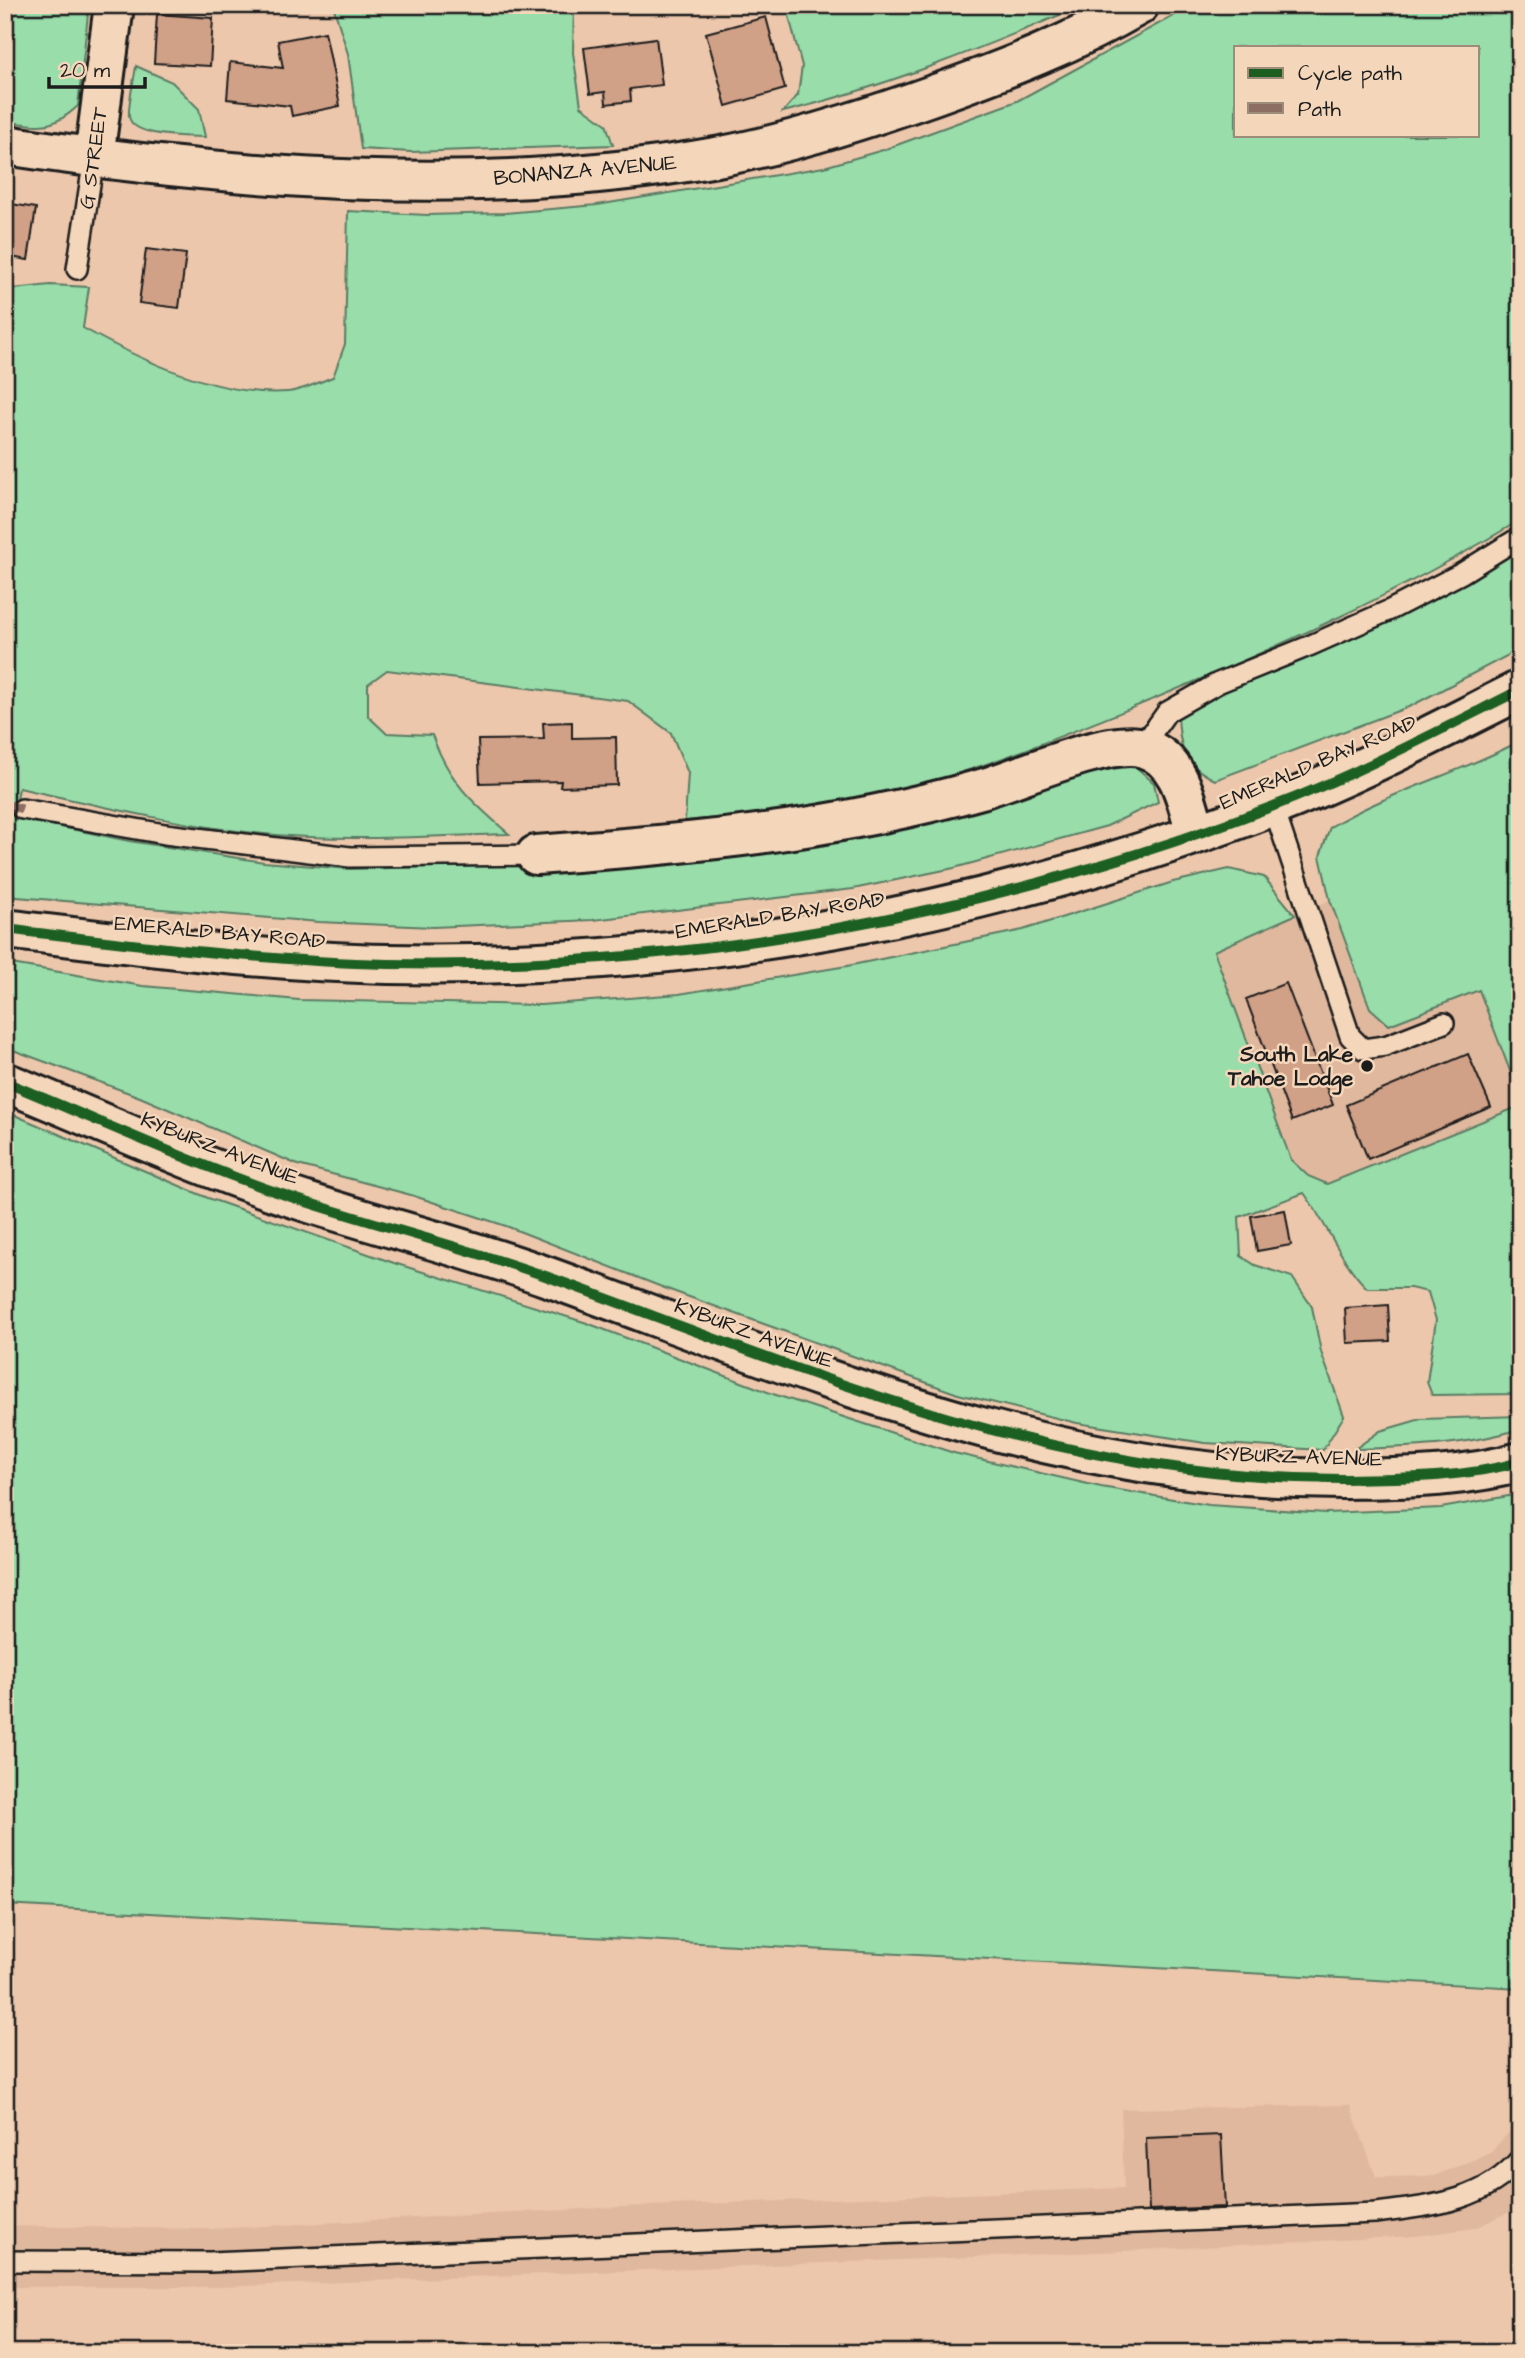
<svg xmlns="http://www.w3.org/2000/svg" width="1525" height="2358" font-family="'Architects Daughter',sans-serif">
<style>
.built{fill:#e0b89e}
.green{fill:#98ddaa;stroke:#5a7c63;stroke-width:2;fill-rule:evenodd}
.building{fill:#d0a087;stroke:#1c1c1c;stroke-width:2}
.lines{fill:none;stroke-linecap:round;stroke-linejoin:round}
.service-casing{stroke:#1c1c1c;stroke-width:24}
.minor-casing{stroke:#1c1c1c;stroke-width:44}
.trunk-casing{stroke:#1c1c1c;stroke-width:44}
.service{stroke:#f4d6ba;stroke-width:19}
.minor{stroke:#f4d6ba;stroke-width:38}
.trunk{stroke:#f4d6ba;stroke-width:38}
.quiet{stroke:#8d6e63;stroke-width:9;stroke-dasharray:18 9;stroke-linecap:butt}
.cycleway-casing{stroke:#f4d6ba;stroke-width:15}
.cycleway{stroke:#1b5e20;stroke-width:10}
.poi-dot{fill:#1c1c1c;stroke:#f4d6ba;stroke-width:2.5}
.labels{text-anchor:middle;stroke-width:5;stroke-linejoin:round;paint-order:stroke}
.street-label{font-size:21px;fill:#1c1c1c;stroke:#f4d6ba}
.poi-label{font-size:21px;font-weight:bold;fill:#1c1c1c;stroke:#f4d6ba;text-anchor:end}
</style>
<rect width="100%" height="100%" fill="#ecc7ac"/>
<filter id="ink" filterUnits="userSpaceOnUse"><feTurbulence type="fractalNoise" baseFrequency=".0143" numOctaves="2"/><feDisplacementMap in="SourceGraphic" scale="14" xChannelSelector="R" yChannelSelector="G"/><feConvolveMatrix kernelMatrix="1 2 1 2 8 2 1 2 1" color-interpolation-filters="sRGB"/></filter>
<g filter="url(#ink)">
<path class="built" d="M1330 900 1370 1008 1479 990 1520 1097V1106L1327 1184 1309 1176 1291 1160 1213 951Z
M1350 2105 1376 2177 1434 2176 1490 2153 1520 2120V2207L1475 2228 1416 2236 1124 2251 218 2287H5V2226L210 2229 619 2207 1124 2188 1121 2109Z"/>
<path class="green" d="M5 5H89L78 106C51 131 39 126 5 121Z
M333 5H574L573 53 581 106 606 124 613 145 411 152 361 149 348 54Z
M786 5H1073L1076 8C980 49 884 87 783 112L798 95 802 66Z
M1193 5H1520V520C1397 595 1271 650 1139 705 1040 745 938 787 832 805 784 813 734 816 685 821L688 773 671 733 628 701 387 670 368 684V716L386 733 432 735C450 783 471 801 509 834 427 836 345 842 264 834 182 826 100 806 19 788L14 817 129 841 264 862 350 869 643 862 1102 767H1136L1154 783 1158 802 1107 826 954 868 853 889 593 920 433 927 319 922 5 896V290L50 285 89 287 83 328C140 360 220 397 287 392 301 391 319 382 333 377L345 344 348 211 427 215 505 213 597 205 824 167 883 150 1017 101ZM1236 47H1478V135H1236Z
M136 66 172 82 199 109 205 137C188 136 131 138 129 116 128 101 134 82 136 66Z
M1520 548V649L1411 706 1215 780C1183 764 1180 750 1178 716 1221 688 1264 678 1310 657 1382 625 1452 588 1520 548Z
M1520 741V1097L1479 990 1389 1025 1370 1008 1330 900 1320 856 1330 827C1390 791 1459 774 1520 741Z
M1229 869 1264 877 1295 915 1214 951 1291 1160 1308 1176 1327 1184 1520 1106V1394L1432 1395 1427 1382 1436 1320 1428 1292 1410 1288H1367C1340 1261 1327 1224 1304 1193L1239 1217 1241 1256 1255 1265 1292 1277 1312 1307 1321 1352 1344 1416 1323 1450 1205 1443 1077 1423 958 1394 667 1289 506 1226 411 1195 298 1165 140 1097 5 1047V963L143 986 299 1000 541 1005 679 994 847 966 1023 930 1173 882Z
M5 1111 208 1198 394 1263 587 1323 773 1394 954 1453 1101 1487 1209 1505 1326 1513 1441 1508 1520 1494V1988L5 1905Z
M1520 1416V1429C1466 1446 1411 1447 1355 1449L1380 1431 1421 1419Z"/>
<path class="building" d="M157 14 213 18 210 66 154 63Z
M766 17 785 89 726 106 706 33Z
M325 32 340 106 292 116 290 106 227 99 230 62 283 68 278 41Z
M656 38 662 85 630 89 631 101 606 104 605 92 590 94 584 48Z
M5 203 36 208 28 260 5 256Z
M146 249 186 254 179 308 139 303Z
M572 722V738L616 737 617 785 560 787 561 781 480 783 478 740 544 739 543 723Z
M1286 983 1333 1105 1292 1121 1246 999Z
M1468 1054 1491 1107 1368 1159 1346 1105Z
M1285 1210 1291 1245 1257 1251 1251 1216Z
M1388 1305 1390 1341 1347 1343 1345 1308Z
M1221 2135 1225 2207 1149 2210 1146 2138Z"/>
<g class="lines">
<defs>
<path id="service" d="M77 269 94 158
M1142 747 1167 712 1218 683 1309 646 1390 610 1462 573 1520 537
M1273 806 1350 1036 1363 1049 1385 1046 1444 1023
M22 809 165 834 350 857 536 855
M5 2261 210 2262 1375 2213C1429 2206 1482 2203 1520 2159"/>
<path id="minor" d="M5 145C241 180 486 199 722 156 795 142 866 119 936 94 1006 69 1074 43 1139 5
M94 158 114 5
M536 855C690 844 832 831 981 789 1020 778 1108 737 1144 748 1180 759 1187 802 1196 834
M5 1082C98 1120 190 1163 285 1195 373 1225 464 1246 551 1278 818 1375 1055 1480 1346 1479 1405 1478 1463 1478 1520 1462"/>
<path id="trunk" d="M5 929C132 944 260 961 388 964 689 970 991 914 1271 807 1357 774 1438 731 1520 690"/>
</defs>
<use href="#service" class="service-casing"/>
<use href="#minor" class="minor-casing"/>
<use href="#trunk" class="trunk-casing"/>
<use href="#service" class="service"/>
<use href="#minor" class="minor"/>
<use href="#trunk" class="trunk"/>
<path class="quiet" d="M5 804 22 809"/>
<defs>
<path id="cycleway" d="M5 929C132 944 260 961 388 964 689 970 991 914 1271 807 1357 774 1438 731 1520 690
M5 1082C98 1120 190 1163 285 1195 373 1225 464 1246 551 1278 818 1375 1055 1480 1346 1479 1405 1478 1463 1478 1520 1462"/>
</defs>
<use href="#cycleway" class="cycleway-casing"/>
<use href="#cycleway" class="cycleway"/>
</g>
</g>
<circle class="poi-dot" cx="1367" cy="1066" r="7"/>
<g class="labels">
<g class="street-label">
<text transform="translate(93 158) rotate(-82)" y="7">G STREET</text>
<text transform="translate(585 170) rotate(-5)" y="7">BONANZA AVENUE</text>
<text transform="translate(1318 762) rotate(-23)" y="7">EMERALD BAY ROAD</text>
<text transform="translate(780 915) rotate(-9)" y="7">EMERALD BAY ROAD</text>
<text transform="translate(220 932) rotate(5)" y="7">EMERALD BAY ROAD</text>
<text transform="translate(220 1148) rotate(21)" y="7">KYBURZ AVENUE</text>
<text transform="translate(754 1333) rotate(20)" y="7">KYBURZ AVENUE</text>
<text transform="translate(1299 1456) rotate(2)" y="7">KYBURZ AVENUE</text>
</g>
<g class="poi-label">
<text x="1353" y="1061">South Lake<tspan x="1353" dy="24">Tahoe Lodge</tspan></text>
</g>
</g>
<rect width="1525" height="2358" fill="none" stroke="#f4d6ba" stroke-width="28"/>
<rect x="14" y="14" width="1497" height="2330" fill="none" stroke="#1c1c1c" stroke-width="2.5" filter="url(#ink)"/>
<rect x="1234" y="46" width="245" height="91" fill="#f4d6ba" stroke="#9e8c7b" stroke-width="2"/>
<rect x="1248" y="68" width="35" height="10" fill="#1b5e20" stroke="#9e8c7b" stroke-width="2"/>
<text x="1298" y="80" font-size="21" fill="#1c1c1c">Cycle path</text>
<rect x="1248" y="103" width="35" height="10" fill="#8d6e63" stroke="#9e8c7b" stroke-width="2"/>
<text x="1298" y="116" font-size="21" fill="#1c1c1c">Path</text>
<path d="M49 77v10h96v-10" fill="none" stroke="#1c1c1c" stroke-width="3.5"/>
<text x="60" y="77" font-size="21" fill="#1c1c1c" stroke="#f4d6ba" stroke-width="5" paint-order="stroke">20 m</text>
</svg>
